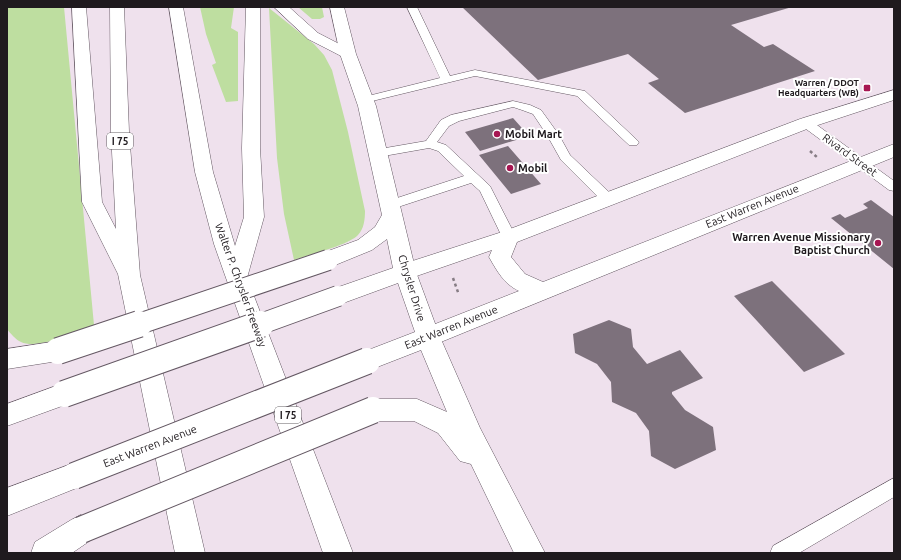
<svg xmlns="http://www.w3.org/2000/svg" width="901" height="560" font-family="Ubuntu,sans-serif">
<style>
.green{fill:#bedea0}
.building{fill:#7d717c}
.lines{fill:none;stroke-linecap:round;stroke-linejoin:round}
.lane-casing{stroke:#645863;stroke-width:1}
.secondary-casing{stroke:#645863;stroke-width:1}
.primary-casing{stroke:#645863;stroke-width:1}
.highway-casing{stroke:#645863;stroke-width:1}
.path{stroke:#867c84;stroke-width:2.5;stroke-dasharray:3 3;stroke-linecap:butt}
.lane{fill:#fff;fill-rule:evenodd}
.secondary{fill:#fff;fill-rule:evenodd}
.primary{fill:#fff;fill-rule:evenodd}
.highway{fill:#fff;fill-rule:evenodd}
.primary-bridge-far1-casing{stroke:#645863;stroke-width:22;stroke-linecap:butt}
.primary-bridge-casing{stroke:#645863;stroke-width:28;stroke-linecap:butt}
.primary-bridge-far1{stroke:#fff;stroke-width:20}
.primary-bridge{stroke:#fff;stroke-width:26}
.poi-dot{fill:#a71652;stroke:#fff;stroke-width:1.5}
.labels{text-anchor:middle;stroke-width:4;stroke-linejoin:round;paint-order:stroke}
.far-poi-label{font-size:9px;font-weight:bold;fill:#1f1a1e;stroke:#fff;text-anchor:end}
.shield{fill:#fff;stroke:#625f62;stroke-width:1}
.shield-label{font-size:10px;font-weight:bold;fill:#1f1a1e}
.poi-label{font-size:11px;font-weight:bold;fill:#1f1a1e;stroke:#fff;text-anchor:start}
.street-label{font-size:11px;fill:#1f1a1e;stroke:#fff}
</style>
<rect width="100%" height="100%" fill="#efe1ed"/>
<path class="green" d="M7 7H64L94 325C78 332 38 350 21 342 16 340 10 333 7 329Z
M200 7H234L231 28 238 32V101L226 102 212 65 216 63 206 34Z
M298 7H322L324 17 320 19H312Z
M269 8 314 44 324 55 332 70 348 132 365 211C365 219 364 229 358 235 349 245 308 255 294 260L284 214 277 158Z"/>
<path class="building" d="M462 7H792L731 25 764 47 773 44 815 71 685 113 648 83 659 79 628 54 538 80Z
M513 118 529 136 480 151 465 132Z
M508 146 541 184 511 194 479 155Z
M871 200 894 217V269L831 218 840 214 845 218 868 208 863 204Z
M772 281 845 354 804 372 734 296Z
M609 320 631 329 633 347 647 364 680 350 703 378 672 392V394L685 410 713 427 716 450 675 469 651 456 649 431 636 413 612 402 611 382 597 364 575 353 573 334Z"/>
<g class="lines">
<defs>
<path id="lane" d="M407 7H417L450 76 475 70 585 91 639 142 637 145H629L577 96 475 76 364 103 360 102 358 100 360 98 440 78Z
M513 101 530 105 541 110 559 135 570 155 613 196 615 199 613 202 608 204 603 202 561 160 547 135 533 114 522 110 513 107 459 121 449 126 437 142 446 145 490 186 516 237 514 241 509 242 504 241 480 191 471 183 395 208 390 210 385 208 383 205 385 202 464 176 438 151 429 148 378 157 374 156 372 153 374 150 426 141 441 120 451 115Z
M806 119 810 120 894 181V191L889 190 802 126 800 123 802 120Z
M894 478V497L799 553H770L773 546Z"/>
<path id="secondary" d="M894 90V100L812 127 517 242 511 257 525 274 543 282 894 144V157L436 344 428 347 420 344 416 337 420 330 519 291C504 284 497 271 489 257L492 250 405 280 397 278 394 272 397 266 502 232 800 119Z"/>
<path id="primary" d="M330 7H344L356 54 376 106 416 272 440 337 480 428 545 553H514L471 464 460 461 438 433 414 421H373L364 418 360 410 364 402 373 399H417L447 412 421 350 367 371 358 368 355 361 358 354 415 332 398 283 338 305 330 302 327 296 330 290 393 268 387 239 372 250 328 268 320 266 317 260 320 254 358 240 375 227 382 215 358 106 340 54Z
M58 341 66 344 70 351 66 358 58 361 7 369V349Z
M64 383 73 386 77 394 73 402 7 426V404Z
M74 463 84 467 88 476 84 485 7 516V488Z
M81 515 91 520 96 530 91 540 72 553H31L35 542 71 520Z"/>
<path id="highway" d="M72 7H86L102 202 116 229 111 132 110 7H124L129 132 140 275 205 553H175L118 274 82 202Z
M169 7H183L213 172 235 246 244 217 242 148 246 7H260V148L264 217 247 278 353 553H323L214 244 195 172Z
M274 7H289L318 33 353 51 356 54 353 57 348 59 343 57 308 39Z"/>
</defs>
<use href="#lane" class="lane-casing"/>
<use href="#secondary" class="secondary-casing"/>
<use href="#primary" class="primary-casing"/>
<use href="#highway" class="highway-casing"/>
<path class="path" d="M810 151 818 158
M453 278 459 295"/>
<use href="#lane" class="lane"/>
<use href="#secondary" class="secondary"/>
<use href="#primary" class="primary"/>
<use href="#highway" class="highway"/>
<defs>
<path id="primary-bridge-far1" d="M136 325 328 260
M258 325 338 296"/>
<path id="primary-bridge" d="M58 351 139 324
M64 394 261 324
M74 476 367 361
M81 530 373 410"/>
</defs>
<use href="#primary-bridge-far1" class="primary-bridge-far1-casing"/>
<use href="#primary-bridge" class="primary-bridge-casing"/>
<use href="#primary-bridge-far1" class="primary-bridge-far1"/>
<use href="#primary-bridge" class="primary-bridge"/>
</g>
<g class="poi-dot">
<rect x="863" y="84" width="8" height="8" rx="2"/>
<circle cx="497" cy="134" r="4"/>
<circle cx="510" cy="168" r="4"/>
<circle cx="878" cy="243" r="4"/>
</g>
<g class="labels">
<g class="far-poi-label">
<text x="859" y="86">Warren / DDOT<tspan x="859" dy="10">Headquarters (WB)</tspan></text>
</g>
<g class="shield">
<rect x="107" y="133" width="26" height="16" rx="3"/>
<rect x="275" y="407" width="26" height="16" rx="3"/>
</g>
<g class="shield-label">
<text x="120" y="145">I 75</text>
<text x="288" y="419">I 75</text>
</g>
<g class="poi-label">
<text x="505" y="138">Mobil Mart</text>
<text x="518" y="172">Mobil</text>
<text x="870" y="241" text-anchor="end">Warren Avenue Missionary<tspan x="870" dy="13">Baptist Church</tspan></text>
</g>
<g class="street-label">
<text transform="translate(850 155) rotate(36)" y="4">Rivard Street</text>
<text transform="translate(752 206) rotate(-22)" y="4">East Warren Avenue</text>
<text transform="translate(241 285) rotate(70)" y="4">Walter P. Chrysler Freeway</text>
<text transform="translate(412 288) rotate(73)" y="4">Chrysler Drive</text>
<text transform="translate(451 327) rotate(-22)" y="4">East Warren Avenue</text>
<text transform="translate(150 446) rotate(-21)" y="4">East Warren Avenue</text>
</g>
</g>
<rect width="901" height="560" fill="none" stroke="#1f1a1e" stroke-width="16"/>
</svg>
